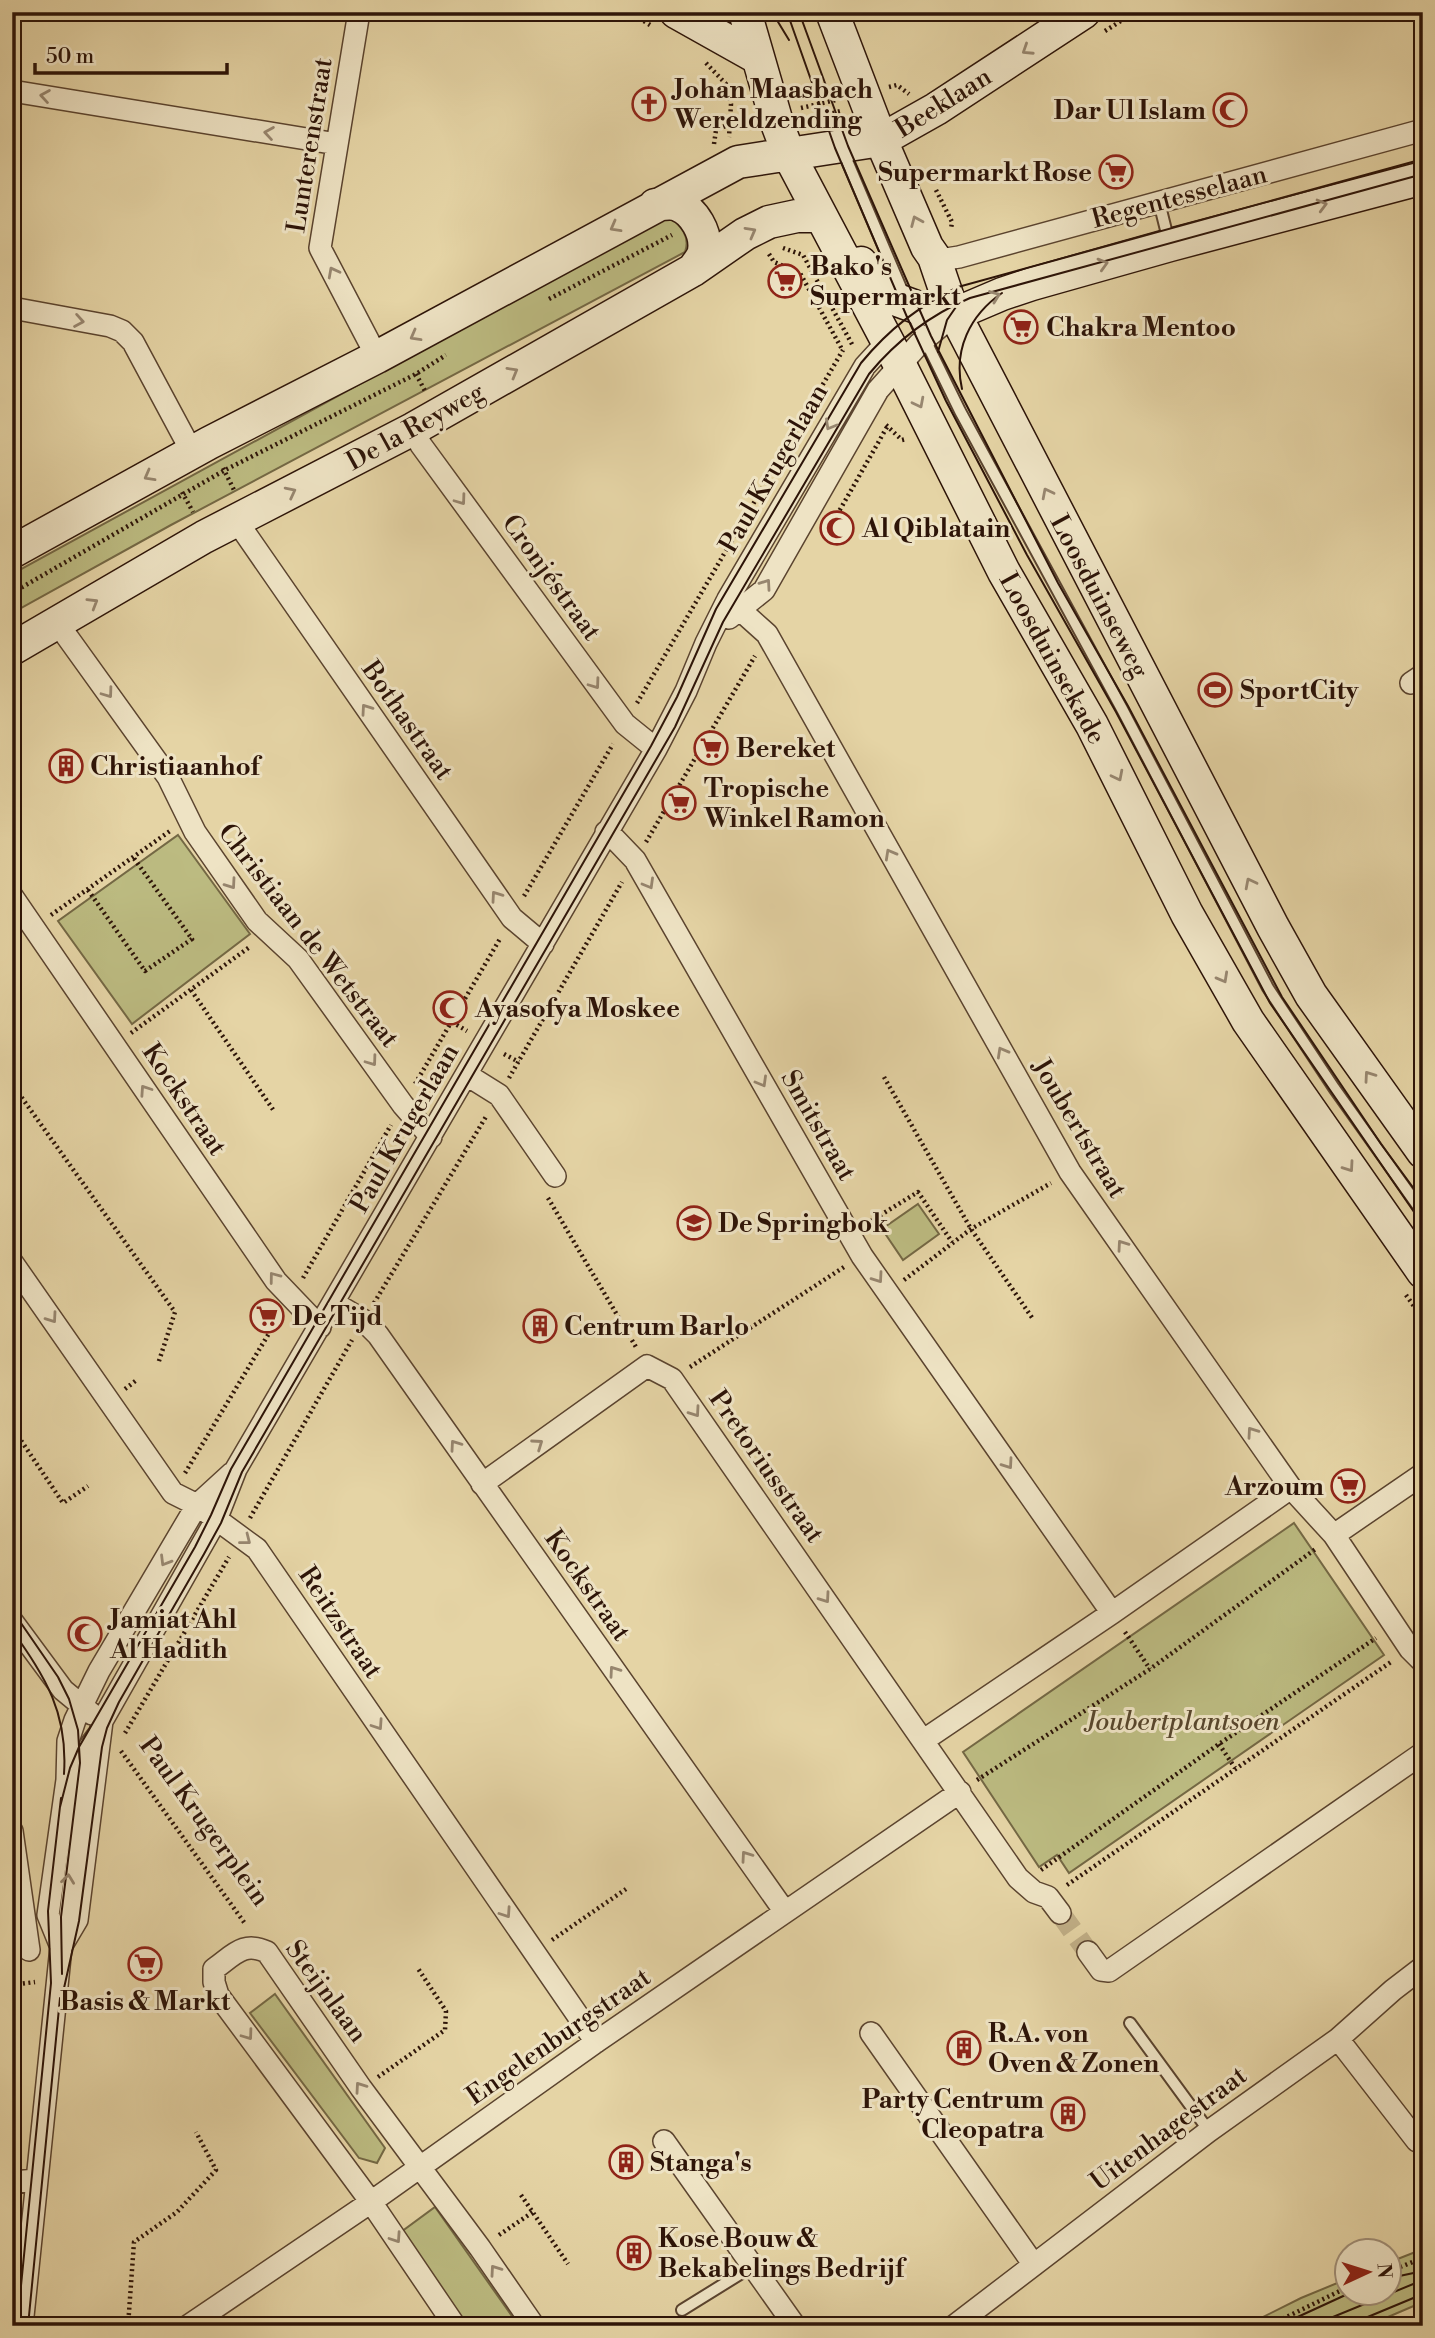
<svg xmlns="http://www.w3.org/2000/svg" width="1435" height="2338" font-family="'Libre Bodoni',serif">
<style>
.green{fill:#bcbb81;stroke:#746844;stroke-width:2}
.lines{fill:none;stroke-linecap:round;stroke-linejoin:round}
.street-tunnel{stroke:#c0ae86;stroke-width:21;stroke-dasharray:21 10;stroke-linecap:butt}
.lane-casing{stroke:#5b442f;stroke-width:14}
.street-casing{stroke:#5b442f;stroke-width:24}
.secondary-casing{stroke:#2d1408;stroke-width:35}
.path{stroke:#2d1408;stroke-width:4.5;stroke-dasharray:2 3.5;stroke-linecap:butt}
.lane{stroke:#eee3c4;stroke-width:10}
.street{stroke:#eee3c4;stroke-width:21}
.secondary{stroke:#eee3c4;stroke-width:32}
.tram{stroke:#2d1408;stroke-width:2}
.oneway{stroke:#97866f}
.labels{text-anchor:middle;stroke-width:6;stroke-linejoin:round;paint-order:stroke}
.poi-label{font-size:26px;font-weight:bold;fill:#2d1408;stroke:#eee3c4;text-anchor:start}
.street-label{font-size:26px;fill:#2d1408;stroke:#eee3c4}
.park-label{font-size:26px;font-style:italic;fill:#58462c;stroke:#eee3c4}
</style>
<rect width="100%" height="100%" fill="#e5d4a5"/>
<filter id="stains"><feTurbulence type="fractalNoise" baseFrequency=".00286" numOctaves="4"/><feColorMatrix values="0 0 0 0 .2 0 0 0 0 .09 0 0 0 0 .02 0 0 0 .5 -.17"/></filter>
<radialGradient id="worn" r=".72"><stop offset=".6" stop-color="#630" stop-opacity="0"/><stop offset="1" stop-color="#630" stop-opacity=".3"/></radialGradient>
<path class="green" d="M669 215C680 226 691 236 685 252L171 525 12 613V574Z
M178 835 250 934 132 1024 58 921Z
M918 1204 939 1234 903 1260 882 1229Z
M1294 1523 1384 1655 1069 1873 1057 1855 1039 1867 963 1752Z
M275 1994 385 2148 377 2163 359 2158 250 2013Z
M435 2207 519 2326H467L401 2232Z
M1423 2249V2302L1367 2326H1245L1301 2298 1347 2279 1348 2292H1390V2262Z"/>
<g class="lines">
<path class="street-tunnel" d="M1060 1913 1088 1952"/>
<defs>
<path id="lane" d="M842 149 904 295
M1159 202 1169 242
M912 313 960 411 1122 709 1268 988 1334 1088 1423 1213
M62 1937 85 1744 97 1728
M1130 2023 1209 2131
M682 2310 753 2266"/>
<path id="street" d="M359 12 320 248 377 357
M12 91 337 144
M934 257 946 259 959 257 1423 130
M12 308 110 326 122 331 133 342 192 452
M413 429 421 445 625 724 656 749
M236 520 512 918 543 944
M728 599 767 634 1070 1172 1291 1488 1334 1535 1410 1649 1423 1662
M729 618 764 590 878 390 919 344 955 314
M58 624 168 777 195 832 257 921 298 959 403 1105 431 1137
M1411 683 1423 675
M606 832 612 836 635 860 862 1256 1112 1613
M12 896 276 1281 320 1327
M467 1075 499 1095 555 1176
M12 1262 173 1493 197 1505 257 1549 596 2042
M334 1303 363 1320 378 1335 785 1912
M482 1484 647 1366 672 1379 1018 1878 1034 1892 1048 1897 1060 1913
M1334 1535 1423 1474
M12 1621 63 1690 92 1714
M924 1740 1112 1613 1291 1488
M12 1831 29 1950
M61 1947 48 1915 67 1780 68 1741 75 1720 99 1671 197 1505 232 1473
M1088 1952 1101 1970 1109 1971 1423 1753
M871 2033 1034 2265
M1338 2039 1417 2141
M664 2141 795 2326
M12 2182 37 2180
M22 2326 61 1947 77 1920 102 1721 216 1520 236 1469 656 749 686 691 706 643 728 599 865 366 887 342
M188 2326 371 2202 596 2042 960 1792
M455 2326 371 2202 218 1995 214 1982V1969C234 1955 243 1941 267 1952L361 2088 480 2248 534 2326
M954 2326 1209 2131 1338 2039 1393 1990 1423 1967"/>
<path id="secondary" d="M676 12 758 58
M745 12 778 126 789 155 900 365 1004 572 1092 725 1187 914 1248 1021 1423 1272
M832 12 881 140 927 247 934 257 951 307 1273 927 1311 995 1423 1152
M655 205C662 204 671 202 678 205 694 211 707 233 704 251 703 258 697 264 693 270
M861 263 877 286 889 297 919 308 955 314 1002 294 1032 284 1170 245 1423 178
M12 552 209 443 377 357 738 162 881 140 936 109 1084 12
M12 649 204 537 413 429 693 270 745 234 769 222 797 216H820"/>
</defs>
<use href="#lane" class="lane-casing"/>
<use href="#street" class="street-casing"/>
<use href="#secondary" class="secondary-casing"/>
<path class="path" d="M630 12 650 25
M1105 31 1135 12
M706 63 726 84 731 104 729 137
M889 87 897 85 909 94
M801 108 836 100
M806 120 841 111
M714 144 716 130 730 124 748 120
M936 190 952 222 951 229
M783 248 803 255 853 346
M769 254 774 262 800 273 843 351
M549 299 672 235
M416 374 425 391
M886 425 902 440 906 439
M223 468 235 492
M182 492 193 512
M837 515 887 427
M12 593 225 470 416 374 446 355
M637 703 843 350
M646 842 755 656
M88 890 145 971 192 939 133 857
M524 896 613 744
M51 915 170 831
M191 990 274 1111
M452 1022 467 1031
M131 1033 251 946
M504 1054 519 1062
M884 1077 971 1229 1033 1319
M509 1078 622 882
M12 1084 175 1312 158 1364
M415 1084 501 937
M548 1198 636 1347
M866 1224 918 1192 952 1242
M303 1278 391 1125
M904 1280 971 1229 1051 1183
M1406 1295 1423 1319
M374 1303 487 1115
M690 1367 844 1267
M125 1389 138 1379
M12 1427 63 1503 88 1486
M185 1473 280 1315
M250 1518 352 1340
M1125 1632 1150 1669
M125 1733 229 1557
M1219 1744 1235 1768
M121 1751 246 1925
M977 1780 1150 1669 1317 1548
M1041 1870 1219 1744 1376 1638
M1067 1885 1391 1662
M552 1940 626 1889
M12 1985 35 1982
M378 2077 445 2030 446 2011 417 1967
M521 2195 568 2264
M499 2235 533 2212
M1390 2271 1423 2258
M128 2326 134 2242 177 2212 216 2170 196 2132
M1268 2326 1348 2287"/>
<use href="#lane" class="lane"/>
<use href="#street" class="street"/>
<use href="#secondary" class="secondary"/>
<path class="tram" d="M772 12 789 40
M787 12 835 148 907 317 946 401 1027 555 1116 712 1270 1003 1423 1225
M799 12 848 146 931 336 1058 583 1128 706 1282 997 1381 1144 1423 1201
M938 352 947 320 958 304
M962 389C953 350 970 315 1002 293
M12 1610 58 1677 69 1699 78 1730 80 1763 61 1917 62 1974
M12 1630C46 1678 68 1713 64 1774
M60 1807 70 1768 79 1747 195 1547 211 1515 231 1469 651 746 677 697 716 609 861 363C890 328 918 307 958 287L1423 159
M60 2006 79 1921 102 1747 107 1728 119 1702 204 1554 221 1523 242 1472 675 727 723 622 869 374C897 340 930 315 970 298L1423 174
M1390 2278 1423 2271
M17 2326 51 1983 48 1911 61 1798
M28 2326 60 1998
M1278 2326 1352 2292
M1311 2326 1423 2280
M1346 2326 1423 2294"/>
</g>
<defs><path id="oneway-chevron" d="M-2-3.5L2.5 0L-2 3.5" fill="none" stroke-width="1.6" stroke-linecap="round" stroke-linejoin="round" transform="scale(1.75)"/></defs>
<g class="oneway">
<use href="#oneway-chevron" transform="translate(1027 50) rotate(147)"/>
<use href="#oneway-chevron" transform="translate(45 96) rotate(-171)"/>
<use href="#oneway-chevron" transform="translate(269 133) rotate(-171)"/>
<use href="#oneway-chevron" transform="translate(1322 205) rotate(-15)"/>
<use href="#oneway-chevron" transform="translate(916 221) rotate(-113)"/>
<use href="#oneway-chevron" transform="translate(615 227) rotate(151)"/>
<use href="#oneway-chevron" transform="translate(751 232) rotate(-29)"/>
<use href="#oneway-chevron" transform="translate(1103 264) rotate(-16)"/>
<use href="#oneway-chevron" transform="translate(333 272) rotate(-118)"/>
<use href="#oneway-chevron" transform="translate(995 296) rotate(-21)"/>
<use href="#oneway-chevron" transform="translate(79 321) rotate(10)"/>
<use href="#oneway-chevron" transform="translate(415 336) rotate(151)"/>
<use href="#oneway-chevron" transform="translate(513 372) rotate(-30)"/>
<use href="#oneway-chevron" transform="translate(919 403) rotate(63)"/>
<use href="#oneway-chevron" transform="translate(830 425) rotate(120)"/>
<use href="#oneway-chevron" transform="translate(149 476) rotate(151)"/>
<use href="#oneway-chevron" transform="translate(291 492) rotate(-27)"/>
<use href="#oneway-chevron" transform="translate(1047 493) rotate(-117)"/>
<use href="#oneway-chevron" transform="translate(461 500) rotate(54)"/>
<use href="#oneway-chevron" transform="translate(766 584) rotate(-55)"/>
<use href="#oneway-chevron" transform="translate(93 603) rotate(-31)"/>
<use href="#oneway-chevron" transform="translate(595 684) rotate(54)"/>
<use href="#oneway-chevron" transform="translate(108 693) rotate(54)"/>
<use href="#oneway-chevron" transform="translate(366 709) rotate(-125)"/>
<use href="#oneway-chevron" transform="translate(1118 776) rotate(63)"/>
<use href="#oneway-chevron" transform="translate(890 854) rotate(-119)"/>
<use href="#oneway-chevron" transform="translate(1250 883) rotate(-117)"/>
<use href="#oneway-chevron" transform="translate(231 884) rotate(55)"/>
<use href="#oneway-chevron" transform="translate(649 884) rotate(60)"/>
<use href="#oneway-chevron" transform="translate(496 896) rotate(-125)"/>
<use href="#oneway-chevron" transform="translate(1223 978) rotate(61)"/>
<use href="#oneway-chevron" transform="translate(1002 1052) rotate(-119)"/>
<use href="#oneway-chevron" transform="translate(372 1061) rotate(54)"/>
<use href="#oneway-chevron" transform="translate(1369 1076) rotate(-125)"/>
<use href="#oneway-chevron" transform="translate(762 1082) rotate(60)"/>
<use href="#oneway-chevron" transform="translate(145 1090) rotate(-124)"/>
<use href="#oneway-chevron" transform="translate(1349 1167) rotate(55)"/>
<use href="#oneway-chevron" transform="translate(1122 1245) rotate(-125)"/>
<use href="#oneway-chevron" transform="translate(274 1277) rotate(-127)"/>
<use href="#oneway-chevron" transform="translate(878 1278) rotate(55)"/>
<use href="#oneway-chevron" transform="translate(52 1318) rotate(55)"/>
<use href="#oneway-chevron" transform="translate(695 1412) rotate(55)"/>
<use href="#oneway-chevron" transform="translate(1252 1432) rotate(-125)"/>
<use href="#oneway-chevron" transform="translate(538 1444) rotate(-35)"/>
<use href="#oneway-chevron" transform="translate(455 1445) rotate(-125)"/>
<use href="#oneway-chevron" transform="translate(1008 1464) rotate(55)"/>
<use href="#oneway-chevron" transform="translate(246 1540) rotate(38)"/>
<use href="#oneway-chevron" transform="translate(165 1561) rotate(121)"/>
<use href="#oneway-chevron" transform="translate(825 1598) rotate(55)"/>
<use href="#oneway-chevron" transform="translate(614 1671) rotate(-125)"/>
<use href="#oneway-chevron" transform="translate(378 1725) rotate(56)"/>
<use href="#oneway-chevron" transform="translate(746 1856) rotate(-125)"/>
<use href="#oneway-chevron" transform="translate(68 1879) rotate(-83)"/>
<use href="#oneway-chevron" transform="translate(506 1913) rotate(56)"/>
<use href="#oneway-chevron" transform="translate(248 2035) rotate(54)"/>
<use href="#oneway-chevron" transform="translate(360 2087) rotate(-125)"/>
<use href="#oneway-chevron" transform="translate(396 2238) rotate(56)"/>
<use href="#oneway-chevron" transform="translate(495 2270) rotate(-125)"/>
</g>
<defs>
<symbol id="church-ring" viewBox="-11 -11 22 22"><circle r="9.5" fill="#eee3c4" stroke="#8f2418" stroke-width="1.5"/><path d="M-1.2-6h2.4v3.5h3.3v2.4h-3.3V6h-2.4V-.1h-3.3v-2.4h3.3Z" fill="#8f2418"/></symbol>
<symbol id="mosque-ring" viewBox="-11 -11 22 22"><circle r="9.5" fill="#eee3c4" stroke="#8f2418" stroke-width="1.5"/><path d="M3.5-4.9A6 6 0 1 0 3.5 4.9A5 5 0 1 1 3.5-4.9Z" fill="#8f2418"/></symbol>
<symbol id="supermarket-ring" viewBox="-11 -11 22 22"><circle r="9.5" fill="#eee3c4" stroke="#8f2418" stroke-width="1.5"/><path d="M-6-5.5h2.5l.6 2H6L4.5 2H-2.5L-4.4-4H-6ZM-1.5 3.2a1.3 1.3 0 1 0 .1 0ZM3 3.2a1.3 1.3 0 1 0 .1 0Z" fill="#8f2418"/></symbol>
<symbol id="stadium-ring" viewBox="-11 -11 22 22"><circle r="9.5" fill="#eee3c4" stroke="#8f2418" stroke-width="1.5"/><path d="M0-5a6.5 5 0 1 0 0 10a6.5 5 0 1 0 0-10ZM-3.5-1.8h7v3.6h-7Z" fill="#8f2418"/></symbol>
<symbol id="building-ring" viewBox="-11 -11 22 22"><circle r="9.5" fill="#eee3c4" stroke="#8f2418" stroke-width="1.5"/><path d="M-4-6H4V6H1V3H-1V6H-4ZM-2.5-4.3h1.7v1.8h-1.7ZM.8-4.3h1.7v1.8H.8ZM-2.5-1h1.7V.8h-1.7ZM.8-1h1.7V.8H.8Z" fill="#8f2418"/></symbol>
<symbol id="school-ring" viewBox="-11 -11 22 22"><circle r="9.5" fill="#eee3c4" stroke="#8f2418" stroke-width="1.5"/><path d="M0-5L7-2L0 1L-7-2ZM-4 1L0 2.5L4 1V4Q0 6-4 4Z" fill="#8f2418"/></symbol>
</defs>
<g fill-rule="evenodd">
<use href="#church-ring" x="630" y="85" width="38" height="38"/>
<use href="#mosque-ring" x="1211" y="91" width="38" height="38"/>
<use href="#supermarket-ring" x="1097" y="153" width="38" height="38"/>
<use href="#supermarket-ring" x="766" y="262" width="38" height="38"/>
<use href="#supermarket-ring" x="1002" y="308" width="38" height="38"/>
<use href="#mosque-ring" x="818" y="509" width="38" height="38"/>
<use href="#stadium-ring" x="1196" y="671" width="38" height="38"/>
<use href="#supermarket-ring" x="692" y="729" width="38" height="38"/>
<use href="#building-ring" x="47" y="747" width="38" height="38"/>
<use href="#supermarket-ring" x="660" y="784" width="38" height="38"/>
<use href="#mosque-ring" x="431" y="989" width="38" height="38"/>
<use href="#school-ring" x="675" y="1204" width="38" height="38"/>
<use href="#supermarket-ring" x="248" y="1297" width="38" height="38"/>
<use href="#building-ring" x="521" y="1307" width="38" height="38"/>
<use href="#supermarket-ring" x="1329" y="1467" width="38" height="38"/>
<use href="#mosque-ring" x="66" y="1615" width="38" height="38"/>
<use href="#supermarket-ring" x="126" y="1945" width="38" height="38"/>
<use href="#building-ring" x="945" y="2029" width="38" height="38"/>
<use href="#building-ring" x="1049" y="2095" width="38" height="38"/>
<use href="#building-ring" x="607" y="2143" width="38" height="38"/>
<use href="#building-ring" x="615" y="2234" width="38" height="38"/>
</g>
<g class="labels">
<g class="poi-label">
<text x="674" y="98">Johan Maasbach<tspan x="674" dy="30">Wereldzending</tspan></text>
<text x="1206" y="119" text-anchor="end">Dar Ul Islam</text>
<text x="1092" y="181" text-anchor="end">Supermarkt Rose</text>
<text x="810" y="275">Bako's<tspan x="810" dy="30">Supermarkt</tspan></text>
<text x="1046" y="336">Chakra Mentoo</text>
<text x="862" y="537">Al Qiblatain</text>
<text x="1240" y="699">SportCity</text>
<text x="736" y="757">Bereket</text>
<text x="90" y="775">Christiaanhof</text>
<text x="704" y="797">Tropische<tspan x="704" dy="30">Winkel Ramon</tspan></text>
<text x="475" y="1017">Ayasofya Moskee</text>
<text x="718" y="1232">De Springbok</text>
<text x="292" y="1325">De Tijd</text>
<text x="564" y="1335">Centrum Barlo</text>
<text x="1324" y="1495" text-anchor="end">Arzoum</text>
<text x="110" y="1628">Jamiat Ahl<tspan x="110" dy="30">Al Hadith</tspan></text>
<text x="145" y="2010" text-anchor="middle">Basis &amp; Markt</text>
<text x="988" y="2042">R.A. von<tspan x="988" dy="30">Oven &amp; Zonen</tspan></text>
<text x="1044" y="2108" text-anchor="end">Party Centrum<tspan x="1044" dy="30">Cleopatra</tspan></text>
<text x="650" y="2171">Stanga's</text>
<text x="658" y="2247">Kose Bouw &amp;<tspan x="658" dy="30">Bekabelings Bedrijf</tspan></text>
</g>
<g class="street-label">
<text transform="translate(943 102) rotate(-32)" y="9">Beeklaan</text>
<text transform="translate(309 145) rotate(-81)" y="9">Lunterenstraat</text>
<text transform="translate(1179 196) rotate(-15)" y="9">Regentesselaan</text>
<text transform="translate(415 426) rotate(-29)" y="9">De la Reyweg</text>
<text transform="translate(773 468) rotate(-60)" y="9">Paul Krugerlaan</text>
<text transform="translate(552 577) rotate(54)" y="9">Cronjéstraat</text>
<text transform="translate(1100 596) rotate(62)" y="9">Loosduinseweg</text>
<text transform="translate(1053 658) rotate(61)" y="9">Loosduinsekade</text>
<text transform="translate(408 720) rotate(55)" y="9">Bothastraat</text>
<text transform="translate(309 935) rotate(52)" y="9">Christiaan de Wetstraat</text>
<text transform="translate(185 1099) rotate(56)" y="9">Kockstraat</text>
<text transform="translate(819 1125) rotate(60)" y="9">Smitstraat</text>
<text transform="translate(404 1128) rotate(-60)" y="9">Paul Krugerlaan</text>
<text transform="translate(1080 1128) rotate(59)" y="9">Joubertstraat</text>
<text transform="translate(767 1466) rotate(55)" y="9">Pretoriusstraat</text>
<text transform="translate(588 1585) rotate(55)" y="9">Kockstraat</text>
<text transform="translate(341 1622) rotate(56)" y="9">Reitzstraat</text>
<text transform="translate(205 1821) rotate(54)" y="9">Paul Krugerplein</text>
<text transform="translate(327 1991) rotate(54)" y="9">Steijnlaan</text>
<text transform="translate(558 2036) rotate(-35)" y="9">Engelenburgstraat</text>
<text transform="translate(1168 2128) rotate(-37)" y="9">Uitenhagestraat</text>
</g>
<g class="park-label">
<text x="1183" y="1730">Joubertplantsoen</text>
</g>
</g>
<rect width="1435" height="2338" fill="none" stroke="#e5d4a5" stroke-width="42"/>
<rect x="14" y="14" width="1407" height="2310" fill="none" stroke="#2d1408" stroke-width="3.5"/>
<rect x="21" y="21" width="1393" height="2296" fill="none" stroke="#2d1408" stroke-width="2"/>
<g transform="translate(1368 2272) rotate(86)"><circle r="33" fill="#eee3c4" stroke="#a19079" stroke-width="2"/>
<path d="M0-5L12 26L0 18L-12 26Z" fill="#8f2418"/>
<text y="-10" font-size="19" font-weight="bold" text-anchor="middle" fill="#2d1408">N</text>
</g>
<path d="M35 63v10h192v-10" fill="none" stroke="#2d1408" stroke-width="3.5"/>
<text x="46" y="63" font-size="21" fill="#2d1408" stroke="#eee3c4" stroke-width="5" paint-order="stroke">50 m</text>
<rect width="100%" height="100%" filter="url(#stains)"/>
<rect width="100%" height="100%" fill="url(#worn)"/>
</svg>
